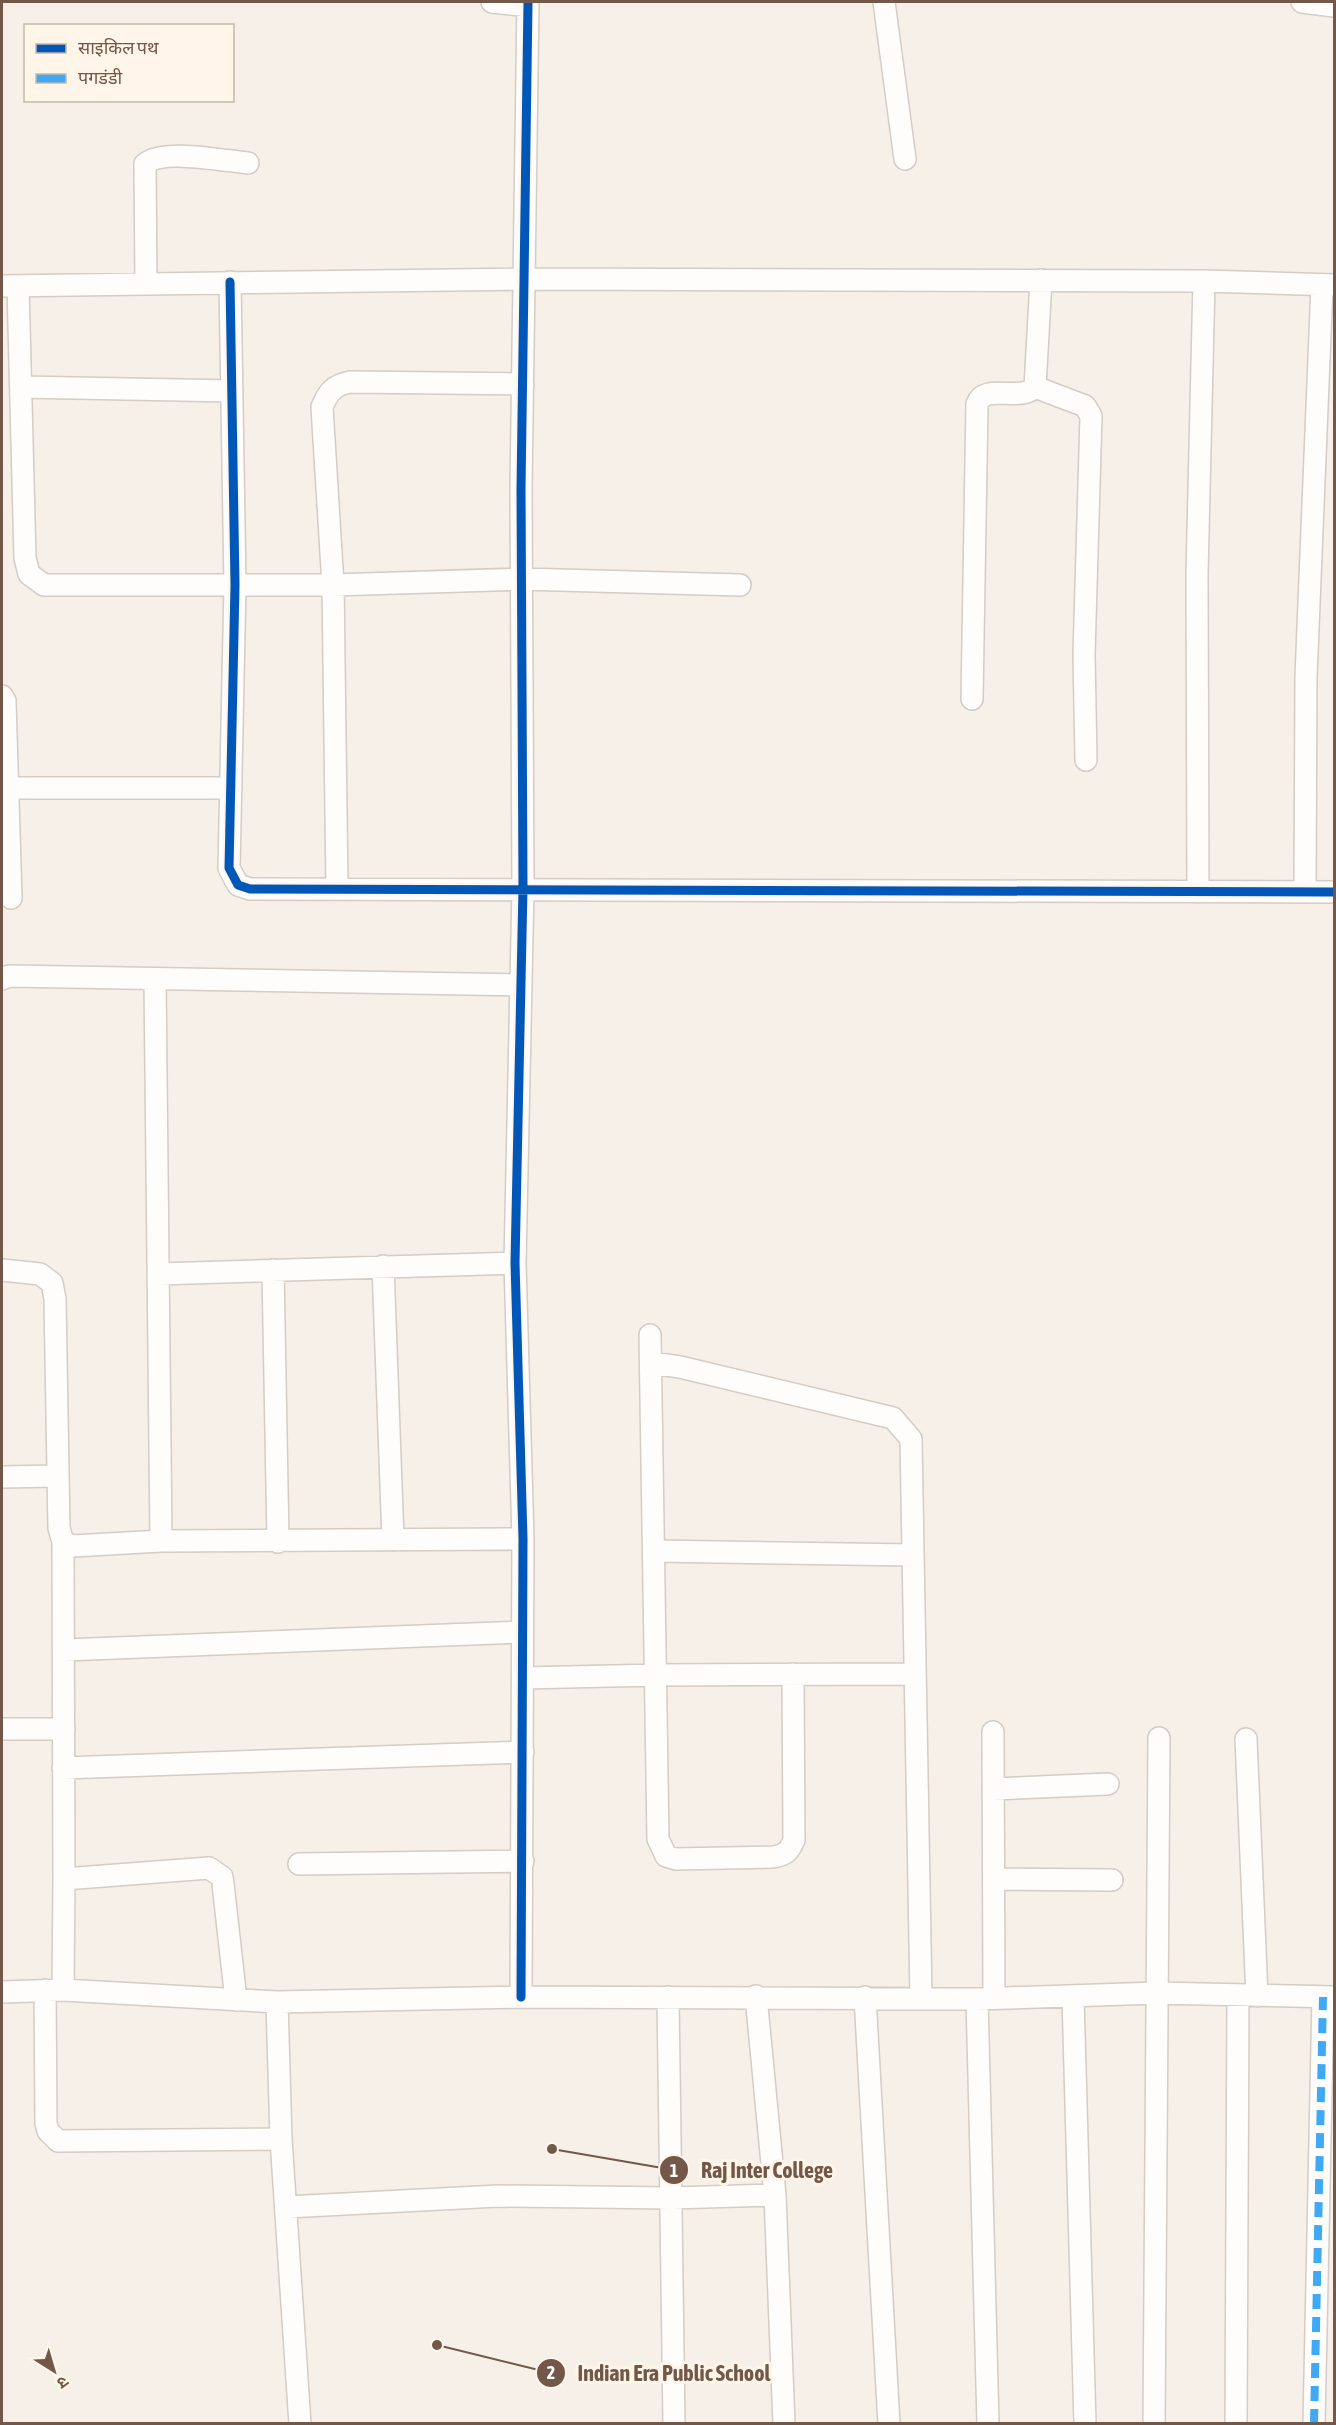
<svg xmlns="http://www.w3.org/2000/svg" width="1336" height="2425" font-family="'Asap Condensed','Noto Sans Devanagari',sans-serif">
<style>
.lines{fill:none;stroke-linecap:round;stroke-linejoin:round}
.street-casing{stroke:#d4ccc5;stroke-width:24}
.street{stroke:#fefdfc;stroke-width:21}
.quiet{stroke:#3fa9f5;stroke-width:8;stroke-dasharray:15 8;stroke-linecap:butt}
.cycleway-casing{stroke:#fff5e8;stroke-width:13}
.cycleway{stroke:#0057b8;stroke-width:9}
.leader{fill:none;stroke:#735749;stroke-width:2}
.callout-dot{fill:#735749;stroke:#fff5e8;stroke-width:2}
.mark-label{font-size:18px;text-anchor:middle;font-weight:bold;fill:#fff}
.callout-label{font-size:22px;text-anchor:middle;font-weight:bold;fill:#735749;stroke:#fff5e8;stroke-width:6;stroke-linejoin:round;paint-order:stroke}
</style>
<rect width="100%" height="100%" fill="#f6f0e8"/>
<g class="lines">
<defs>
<path id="street" d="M492 2 528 6
M884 2 905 159
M1302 2 1334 6
M230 282 235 585 229 868 238 885 250 889 1334 892
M146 284 145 164C163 148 224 161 248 163
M2 286 522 279 1204 281 1334 285
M18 286 25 558 29 574 44 585H333L522 579 740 585
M21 387 232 391
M1035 387 1085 406 1091 416 1084 655 1086 760
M2 696 5 701 11 898
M972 699 977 404C985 382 1019 403 1035 387L1041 280
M7 788H231
M337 888 333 585 322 407C328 392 334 385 350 382L523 384
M1198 892 1197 574 1204 281
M1305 892 1306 677 1322 285
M2 979 9 976 521 985
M155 979 161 1541 523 1539
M383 1266 393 1540
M2 1270 40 1274 52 1283 55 1299 59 1528 63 1542 73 1546 161 1541
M273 1270 278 1542
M159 1274 515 1263
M650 1335 658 1839 666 1856 676 1859 773 1857C785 1855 789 1852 794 1840L793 1674
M652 1363 680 1367 893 1418 911 1439 921 1998
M2 1477 58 1476
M63 1542 64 1879
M655 1551 913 1555
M64 1650 521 1632
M523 1678 657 1675 915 1674
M2 1729H64
M993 1732 994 1997
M1246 1739 1257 1996
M63 1768 523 1752
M994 1789 1108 1784
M299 1864 523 1861
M994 1879 1112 1880
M45 1990 46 2123 48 2131 58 2141 281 2139
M63 1990 64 1879 209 1868 222 1877 223 1884 236 2000
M2 1992 63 1990 277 2002 521 1997 977 1999 1156 1993 1334 1997
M521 1997 523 1539 515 1263 523 888 521 489 528 2
M668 1997 674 2424
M865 1997 889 2424
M1073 1997 1085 2424
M977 1999 988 2424
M277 2002 281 2139 300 2424
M775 2195 784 2424
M287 2207 498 2196 672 2198 775 2195 756 1996
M1154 2424 1159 1738
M1236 2424 1238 1997
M1314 2424 1323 1997"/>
</defs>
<use href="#street" class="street-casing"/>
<use href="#street" class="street"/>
<path class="quiet" d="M1314 2424 1323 1997"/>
<defs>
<path id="cycleway" d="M230 282 235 585 229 868 238 885 250 889 1334 892
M521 1997 523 1539 515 1263 523 888 521 489 528 2"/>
</defs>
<use href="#cycleway" class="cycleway-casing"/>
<use href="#cycleway" class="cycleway"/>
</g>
<path class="leader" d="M552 2149L674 2170M437 2345L551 2373"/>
<g class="callout-dot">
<circle cx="552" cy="2149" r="6"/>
<circle cx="437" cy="2345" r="6"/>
<circle cx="674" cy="2170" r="15"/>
<circle cx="551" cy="2373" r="15"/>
</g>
<g class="mark-label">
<text x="674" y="2177">1</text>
<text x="551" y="2379">2</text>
</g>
<g class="callout-label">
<text x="767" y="2178">Raj Inter College</text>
<text x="674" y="2381">Indian Era Public School</text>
</g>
<rect width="1336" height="2425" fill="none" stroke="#735749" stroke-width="6"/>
<rect x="24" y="24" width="210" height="78" fill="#fff5e8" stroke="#c7b6a8" stroke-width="1.5"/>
<rect x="36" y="44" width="30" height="9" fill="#0057b8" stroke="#c7b6a8" stroke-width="1.5"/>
<text x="78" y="54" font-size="18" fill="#735749">साइकिल पथ</text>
<rect x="36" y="74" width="30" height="9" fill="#3fa9f5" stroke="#c7b6a8" stroke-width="1.5"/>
<text x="78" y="84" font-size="18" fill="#735749">पगडंडी</text>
<g transform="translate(54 2371) rotate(143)" stroke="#fff5e8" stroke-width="4.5" paint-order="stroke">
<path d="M0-4.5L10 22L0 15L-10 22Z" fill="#735749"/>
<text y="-9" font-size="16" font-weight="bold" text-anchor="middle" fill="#735749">उ</text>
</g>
</svg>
